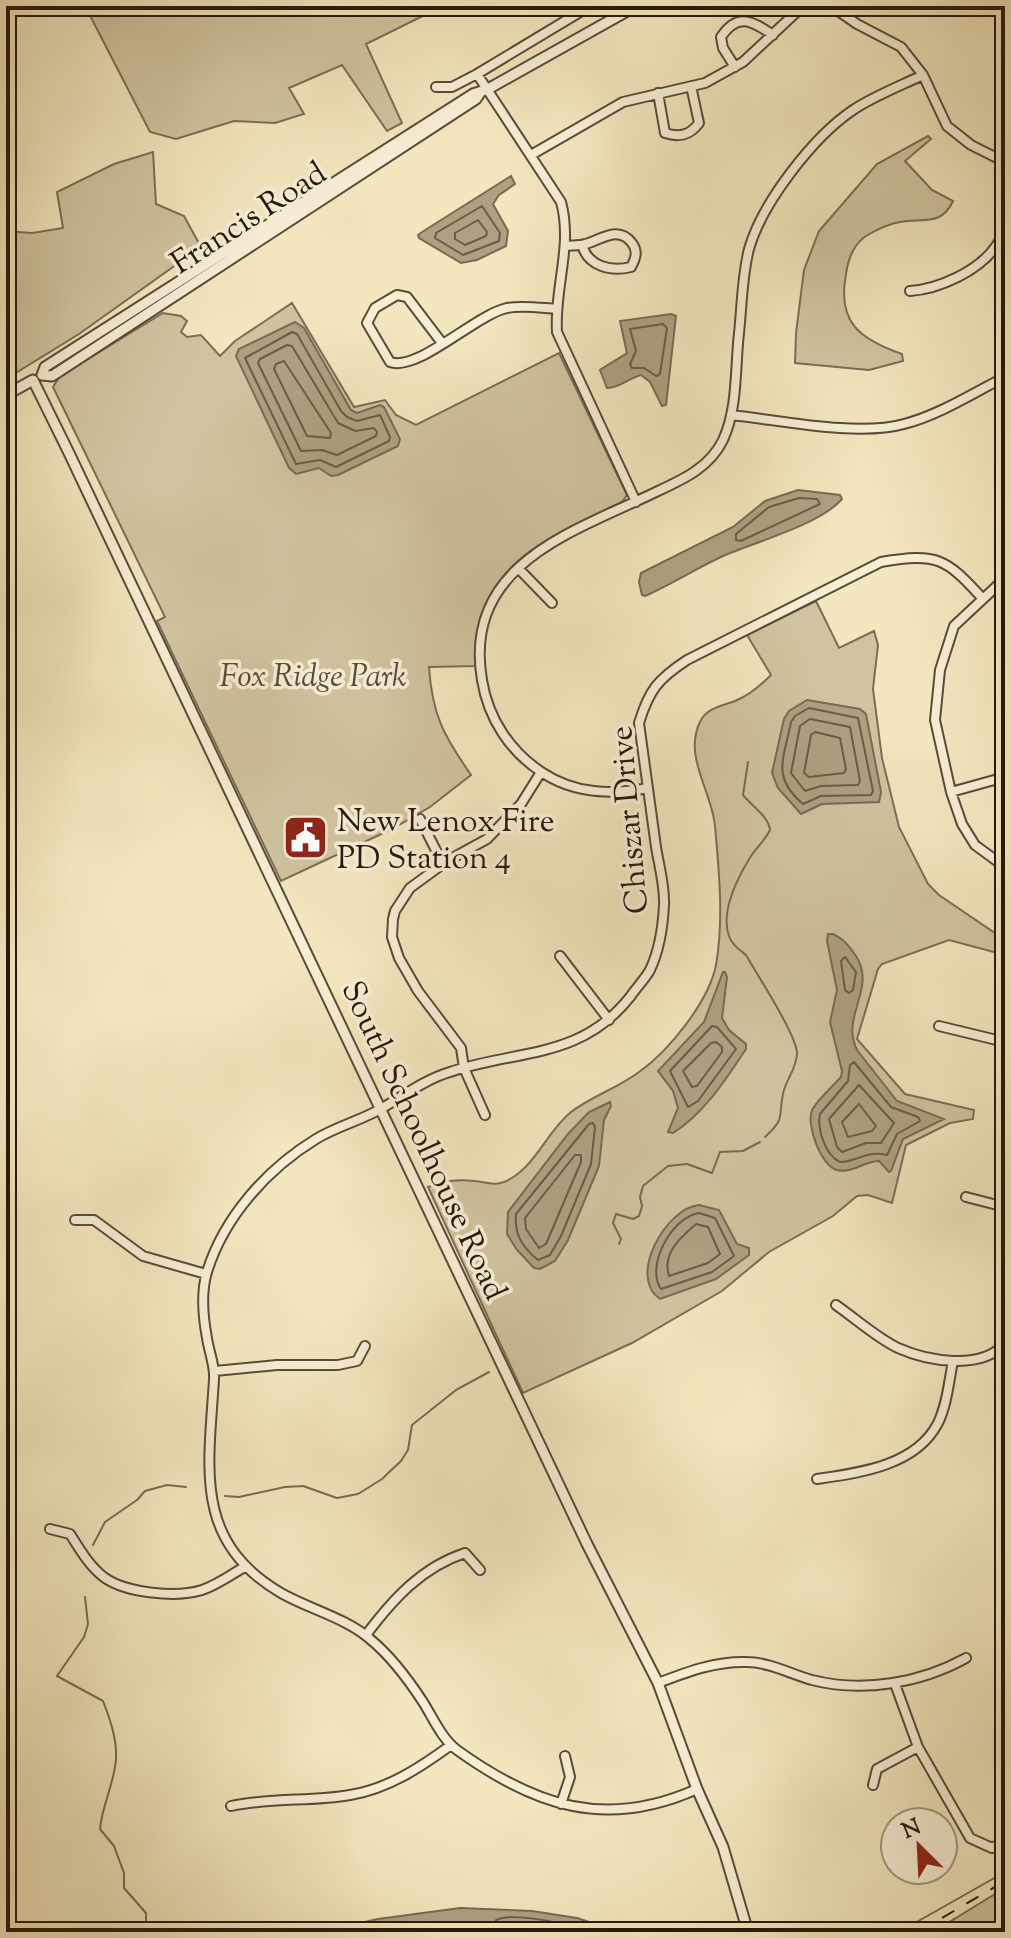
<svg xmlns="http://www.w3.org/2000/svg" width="1011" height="1938" font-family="'Sorts Mill Goudy',serif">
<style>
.green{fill:#d0c4a0;stroke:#7a6e56;stroke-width:2}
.water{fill:#ada182;stroke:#776b52;stroke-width:2}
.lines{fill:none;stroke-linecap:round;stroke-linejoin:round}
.shore{stroke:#695d46;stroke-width:2}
.stream{stroke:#776b52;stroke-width:2}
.minor-casing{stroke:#584c38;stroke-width:12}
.tertiary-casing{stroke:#584c38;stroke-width:13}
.minor{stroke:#f7efd5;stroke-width:8}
.tertiary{stroke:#f7efd5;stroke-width:9}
.rail{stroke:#25190b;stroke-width:2;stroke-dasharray:14 14;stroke-linecap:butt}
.labels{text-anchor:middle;stroke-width:7;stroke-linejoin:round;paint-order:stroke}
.street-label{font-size:32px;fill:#25190b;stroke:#f7efd5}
.park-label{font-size:32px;font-style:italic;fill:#584c38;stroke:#f7efd5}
.poi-label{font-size:32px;fill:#25190b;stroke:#f7efd5;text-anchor:start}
</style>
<rect width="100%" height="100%" fill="#f3e7bf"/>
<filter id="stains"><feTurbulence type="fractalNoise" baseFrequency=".0025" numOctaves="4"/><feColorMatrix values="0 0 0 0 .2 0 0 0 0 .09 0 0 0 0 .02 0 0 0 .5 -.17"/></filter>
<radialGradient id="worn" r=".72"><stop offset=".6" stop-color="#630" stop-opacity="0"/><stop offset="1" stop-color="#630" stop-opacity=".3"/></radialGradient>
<path class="green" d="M85 6H443L366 44 402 123 387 131 342 65 289 88 304 114 275 123 234 121 176 139 150 132Z
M928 136 931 139 905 161 932 190 953 201C942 226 923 218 900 222 888 224 876 230 866 236 854 244 848 260 846 274 837 322 859 339 902 354L903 361 869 370 795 363 796 333 804 270 819 231 877 164Z
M153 152 156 204 184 216 201 247 79 334 6 379V231L32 233 63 228 57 192 114 164Z
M292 303 354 407 385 400 396 415 416 425 559 353 627 495 622 502C544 540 476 563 475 666L429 667C432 715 444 736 471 775L430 807 392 829 281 881 157 621 165 617 53 387 60 376 163 313 181 316 187 321 181 332 187 337 201 335 220 356 235 341Z
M816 601 839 648 874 631 878 645 873 689 882 758 899 827 928 884 939 895 995 933 1005 936V955L949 940 882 964 878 969 857 1039 905 1094 974 1110 973 1119 950 1123 906 1145 892 1203 868 1195 857 1196 833 1216 769 1252 722 1291 632 1343 523 1393 428 1187C443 1180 457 1179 475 1181 485 1182 494 1186 504 1182 535 1169 546 1132 571 1112 592 1096 618 1088 639 1072 669 1051 709 1001 716 965 724 919 719 871 715 826 712 791 682 755 701 720 708 707 724 706 737 700 750 695 761 685 771 675L747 635Z
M1005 1888V1932H933Z"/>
<path class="water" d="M511 176 515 184 499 195 493 204 508 231 506 246 477 260 461 263 419 238 418 235 422 232Z
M671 314 676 316 666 405 662 406 650 382 641 375C629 378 618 389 607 388L600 370 627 353 620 321Z
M295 322 304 328 351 410 357 413 380 405 384 407 400 439 398 446 338 475 331 476 319 468 296 474 289 468 236 356 239 349Z
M798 490 840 495 842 499C821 524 755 542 723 556 697 568 672 584 645 596L642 595 639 582 641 573 733 527 765 501Z
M807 700 860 709 866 714 881 792 879 802 822 804 801 814 778 788 772 773 784 719 789 711Z
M828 934H833C844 939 849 946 856 956 877 989 840 1016 857 1050L897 1101 944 1119 903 1139 891 1171 889 1172 879 1161C864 1161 852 1174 837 1170 821 1166 806 1125 812 1110 818 1099 832 1087 841 1077L842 1071 830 1022 837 990 827 941Z
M723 972H725L727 977 722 1018 729 1030 746 1044V1049C726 1079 704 1114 673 1133L668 1132 678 1108 673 1091 658 1071 704 1022Z
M610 1102 611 1106 604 1120 599 1166 568 1240 555 1261 540 1269 534 1268 517 1250 507 1234 508 1212 568 1134 589 1112Z
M699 1205 719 1210 737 1244 749 1248V1255L716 1279 660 1299C627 1277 666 1208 699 1205Z
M460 1908 532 1911 577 1918 619 1932H516L459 1925 391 1932H320L378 1919Z"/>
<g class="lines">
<path class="shore" d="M482 206 500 233 499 241 463 255 435 238 436 233Z
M478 220 487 232 486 236 465 245 455 239V233Z
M663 324 667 328 660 374 656 376 644 368H632L630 364 636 351 630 329Z
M292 332 297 334 341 411 347 417 357 421 380 415 390 437 389 441 336 467 320 460 296 464 245 358Z
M287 345 292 346 338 423 355 431 374 428 377 432 376 436 337 455 322 450 301 451 258 363 260 359Z
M284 361 331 433 330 438 307 436 274 369 276 364Z
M799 498 817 499 820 504 741 541 736 540V534L769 507Z
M809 708 858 718 873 791 871 795 821 796 803 804C771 777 784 759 791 722L795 716Z
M810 719 850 727 860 781 858 785 821 786 805 791 791 773 800 726Z
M815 732 840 738 846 769 844 773 809 777 804 773 811 735Z
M845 957 856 972 853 990 849 993 845 990 841 961Z
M712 1026 717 1027 736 1049 698 1101 688 1107 670 1071Z
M716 1042 722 1047V1052L697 1086 692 1087 683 1071 711 1043Z
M854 1062 891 1107 918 1117 920 1121 897 1134 887 1155C864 1150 859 1162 840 1162 825 1155 817 1129 820 1114L848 1081 850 1065Z
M859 1085 894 1123 881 1143H866L842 1152 837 1147 829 1119Z
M859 1104 876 1126 872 1131 848 1137 842 1122Z
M589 1124 593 1123 595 1127 591 1164 561 1236 550 1255 538 1260C522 1247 514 1234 516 1214Z
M575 1155H581V1162L546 1244 539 1248 526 1229 525 1218Z
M699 1213 715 1218 734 1256 712 1272 661 1289C645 1266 672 1217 699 1213Z
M696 1224 708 1227 720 1254 708 1263 669 1276C662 1253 680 1238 696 1224Z
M499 1932 496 1920C512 1911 577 1926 596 1932"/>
<path class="stream" d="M748 762 743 795C752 806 769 817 770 830 766 839 757 847 751 856 738 877 720 911 729 936 732 945 739 949 746 955 756 973 798 1037 797 1054 796 1070 786 1079 783 1094 778 1117 786 1118 765 1137
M619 1244 621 1239 613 1223 616 1214 633 1219 639 1216 642 1206 640 1197 643 1186 668 1166 687 1164 712 1173 720 1152 743 1151 760 1142
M225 1496 239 1497 285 1487 303 1486 337 1498 358 1494 382 1479 401 1461 408 1450 412 1425 456 1390 489 1372
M93 1545 105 1522 137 1500 145 1491 167 1485 186 1487
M85 1597 88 1624 84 1637 57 1676 103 1701C110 1719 117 1739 116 1758 115 1782 102 1805 100 1829L114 1846 124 1873V1888L146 1913V1932
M899 1932 1005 1872"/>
<defs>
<path id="minor" d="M831 6 857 24 901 47 923 75 947 126 971 145 1005 162
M735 67 723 48 721 37C738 12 752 21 773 35
M477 74 561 202C573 246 554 288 557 332L636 502
M436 87H452L477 74 590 6
M658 93 665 133C680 138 690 135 699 123L691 86
M531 155 623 102 705 83 743 62 803 6
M565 246C571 245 579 246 585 244 599 241 618 224 632 243 638 251 636 258 631 267 610 272 588 266 582 245
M910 291C939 289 979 271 996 246 1000 241 1002 234 1005 228
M442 343 407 297 397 295 375 308 367 323 390 362C418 372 475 315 507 308 523 305 541 308 557 309
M731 415C779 420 858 437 904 424 939 415 973 393 1005 377
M518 568 552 603
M1005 582 999 584 954 626 940 670 935 720 951 792 962 824 975 845 1005 867
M648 788C611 795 575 794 543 773 510 752 488 718 482 680 462 563 576 531 658 491 684 479 710 467 723 440 738 408 735 367 739 333 742 305 742 276 749 249 762 203 813 137 853 110 874 96 900 86 923 75
M951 792 1005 777
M420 819 443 864
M560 956 609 1020
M939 1026 1005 1042
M485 1115 464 1068 461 1048 418 991 399 958 392 937 393 919 395 911 410 888 447 861 487 839 521 804 541 772
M966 1197 1005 1207
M75 1220H94L143 1256 206 1274
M836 1305C856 1319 877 1338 898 1348 927 1361 982 1371 1005 1343
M215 1371 277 1365H338L357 1361 365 1346
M817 1479C859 1473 916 1466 938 1423 947 1405 949 1381 953 1361
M50 1529 70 1534C80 1550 90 1567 105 1578 127 1593 176 1598 202 1590 217 1585 232 1574 246 1566
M366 1635C393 1599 422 1567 465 1553L480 1570
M658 1683C687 1672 715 1661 747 1662 768 1662 791 1674 812 1680 863 1693 921 1683 966 1658
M895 1684 918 1747 970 1838 992 1848 1005 1842
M873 1785 877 1769 918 1747
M697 1789C606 1830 535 1806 457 1750 442 1739 433 1718 423 1702 408 1679 392 1657 370 1639 346 1618 309 1609 281 1593 192 1541 209 1466 214 1379 215 1365 209 1352 207 1338 203 1317 201 1292 207 1272 224 1217 267 1169 316 1139 337 1126 363 1120 384 1107 405 1095 426 1079 450 1072 518 1049 580 1060 630 997 636 988 645 979 650 970 659 951 663 925 664 905 665 886 659 866 656 847 650 806 645 764 639 723 649 690 658 679 687 660L881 562C937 553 945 557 983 599
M561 1804 570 1777 565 1756
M231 1806C273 1797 311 1802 350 1795 388 1789 421 1767 451 1745"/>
<path id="tertiary" d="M42 375 45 367 473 94 488 89 636 6
M42 375 52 376 476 99 480 93
M6 395 33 380 69 453 587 1544 658 1683 697 1789 723 1847 748 1932"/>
</defs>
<use href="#minor" class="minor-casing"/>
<use href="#tertiary" class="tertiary-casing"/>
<use href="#minor" class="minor"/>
<use href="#tertiary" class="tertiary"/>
<path class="rail" d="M918 1932 1005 1881"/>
</g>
<defs>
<symbol id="civic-square" viewBox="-11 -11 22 22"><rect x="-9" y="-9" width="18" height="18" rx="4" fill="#8f2418" stroke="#f7efd5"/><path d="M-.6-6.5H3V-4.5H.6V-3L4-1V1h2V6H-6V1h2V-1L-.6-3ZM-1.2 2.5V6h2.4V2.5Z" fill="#fff"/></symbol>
</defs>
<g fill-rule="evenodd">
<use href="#civic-square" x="280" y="812" width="51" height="51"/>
</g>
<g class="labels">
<g class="street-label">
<text transform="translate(248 217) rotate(-33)" y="11">Francis Road</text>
<text transform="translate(628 820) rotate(-95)" y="11">Chiszar Drive</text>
<text transform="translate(425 1140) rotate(65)" y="11">South Schoolhouse Road</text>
</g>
<g class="park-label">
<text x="313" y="686">Fox Ridge Park</text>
</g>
<g class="poi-label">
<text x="337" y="831">New Lenox Fire<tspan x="337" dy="37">PD Station 4</tspan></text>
</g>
</g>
<rect width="1011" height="1938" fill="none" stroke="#f3e7bf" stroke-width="32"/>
<rect x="8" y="8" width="995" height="1922" fill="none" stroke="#25190b" stroke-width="4"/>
<rect x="16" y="16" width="979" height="1906" fill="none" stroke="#25190b" stroke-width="2"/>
<g transform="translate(919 1846) rotate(336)"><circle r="38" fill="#f7efd5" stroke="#a39984" stroke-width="2"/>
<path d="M0-6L14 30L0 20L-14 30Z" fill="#8f2418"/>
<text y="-12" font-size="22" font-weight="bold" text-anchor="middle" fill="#25190b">N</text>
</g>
<rect width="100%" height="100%" filter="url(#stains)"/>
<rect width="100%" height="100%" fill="url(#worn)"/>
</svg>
